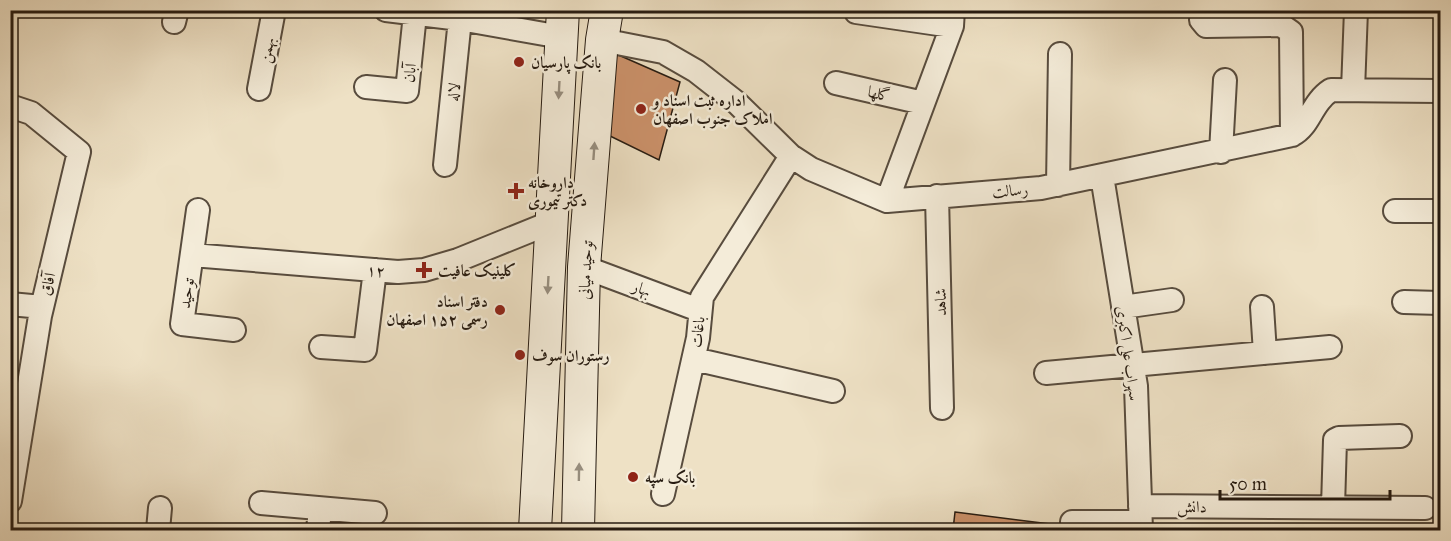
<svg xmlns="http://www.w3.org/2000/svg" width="1451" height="541" font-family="'IM FELL Great Primer',Amiri,serif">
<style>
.building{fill:#cb916a;stroke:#261b11;stroke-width:1.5}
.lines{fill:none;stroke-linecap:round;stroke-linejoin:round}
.street-casing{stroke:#584c3e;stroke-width:26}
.secondary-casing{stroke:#261b11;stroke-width:34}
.street{stroke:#f4ecd9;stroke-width:22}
.secondary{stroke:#f4ecd9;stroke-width:32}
.oneway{fill:#978e7f}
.poi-dot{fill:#8f2418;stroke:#f4ecd9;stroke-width:2}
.labels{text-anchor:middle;stroke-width:5;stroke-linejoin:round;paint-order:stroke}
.street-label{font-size:16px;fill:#261b11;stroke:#f4ecd9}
.poi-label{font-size:16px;font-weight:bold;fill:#261b11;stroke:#f4ecd9;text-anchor:start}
</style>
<rect width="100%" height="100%" fill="#eee1c5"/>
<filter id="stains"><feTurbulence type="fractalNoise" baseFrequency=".00333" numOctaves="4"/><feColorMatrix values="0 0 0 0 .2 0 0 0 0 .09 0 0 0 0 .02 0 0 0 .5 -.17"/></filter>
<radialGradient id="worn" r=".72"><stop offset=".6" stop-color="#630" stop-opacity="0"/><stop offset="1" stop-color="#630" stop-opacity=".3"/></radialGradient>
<path class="building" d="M614 53 680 82 659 160 608 135Z
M955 512 1082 528V530H953Z"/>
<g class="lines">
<defs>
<path id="street" d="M386 10 460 19 561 37
M1202 10 1201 20 1206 26 1281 25 1291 32 1292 135
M856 12 952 26
M174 22 177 10
M602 40 663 52 696 71 737 103 791 156 811 169 887 201 1041 188 1292 135C1310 126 1311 103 1331 90L1440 91
M836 83 923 103
M366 87 407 91 415 14
M259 89 274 10
M1353 90 1356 10
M10 106 31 113 79 152 40 316 10 501
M1221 152 1225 80
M445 165 460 19
M1102 176 1136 386 1141 530
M1058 185 1060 54
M937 196 942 408
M887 201 952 26 953 10
M198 210 182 324 234 330
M1395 211H1440
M192 255 398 272 424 270 458 260 552 222
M584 267 699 310
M1404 302 1440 303
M10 304 42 307
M1123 307 1172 300
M1262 307 1265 353
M321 347 365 350 375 270
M694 359 833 391
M1046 373 1330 347
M663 494 698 338 702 297 791 156
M261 503 375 513
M1140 506 1425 508
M1333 507 1335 440 1339 438 1400 436
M1072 522H1140
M158 530 160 508
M318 530 320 509"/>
<path id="secondary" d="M535 530 563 10
M578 530 584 267 602 40 607 10"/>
</defs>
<use href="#street" class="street-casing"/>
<use href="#secondary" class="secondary-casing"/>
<use href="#street" class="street"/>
<use href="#secondary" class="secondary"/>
</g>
<defs><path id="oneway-solid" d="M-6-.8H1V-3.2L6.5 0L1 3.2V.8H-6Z" transform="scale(1.5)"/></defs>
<g class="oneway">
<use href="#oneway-solid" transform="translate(559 90) rotate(93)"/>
<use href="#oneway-solid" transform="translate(594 151) rotate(-86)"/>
<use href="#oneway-solid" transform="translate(548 285) rotate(93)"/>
<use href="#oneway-solid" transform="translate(579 472) rotate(-89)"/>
</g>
<g class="poi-dot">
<circle cx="519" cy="62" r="6"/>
<circle cx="641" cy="109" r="6"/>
<path d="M513 182h6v6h6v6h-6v6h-6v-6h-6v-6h6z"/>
<path d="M421 261h6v6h6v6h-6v6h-6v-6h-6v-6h6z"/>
<circle cx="500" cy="310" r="6"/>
<circle cx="520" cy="355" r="6"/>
<circle cx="633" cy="477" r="6"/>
</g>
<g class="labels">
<g class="street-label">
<text transform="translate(266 50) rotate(-79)" y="6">بهمن</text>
<text transform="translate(409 73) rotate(-83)" y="6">آبان</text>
<text transform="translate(453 92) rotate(-84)" y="6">لاله</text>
<text transform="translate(879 93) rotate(13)" y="6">گلها</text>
<text transform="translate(1010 190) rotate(-5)" y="6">رسالت</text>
<text transform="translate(376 270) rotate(5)" y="6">۱۲</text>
<text transform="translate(585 270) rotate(-87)" y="6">توحید میانی</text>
<text transform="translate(47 284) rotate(-77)" y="6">آفاق</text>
<text transform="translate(642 288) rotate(21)" y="6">بهار</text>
<text transform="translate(186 293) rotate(-82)" y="6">توحید</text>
<text transform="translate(940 302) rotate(-91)" y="6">شاهد</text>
<text transform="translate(697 332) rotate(-84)" y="6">باغات</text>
<text transform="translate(1129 353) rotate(82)" y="6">سهراب علی اکبری</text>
<text transform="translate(1192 506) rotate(1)" y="6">دانش</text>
</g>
<g class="poi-label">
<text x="531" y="68">بانک پارسیان</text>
<text x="653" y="106">اداره ثبت اسناد و<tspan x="653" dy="18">املاک جنوب اصفهان</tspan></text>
<text x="528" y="188">داروخانه<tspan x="528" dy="18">دکتر تیموری</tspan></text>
<text x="438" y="276">کلینیک عافیت</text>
<text x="488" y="307" text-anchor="end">دفتر اسناد<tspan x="488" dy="18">رسمی ۱۵۲ اصفهان</tspan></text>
<text x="532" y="361">رستوران سوف</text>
<text x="645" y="483">بانک سپه</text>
</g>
</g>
<rect width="1451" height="541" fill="none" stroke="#eee1c5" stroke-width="36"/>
<rect x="12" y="12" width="1427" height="517" fill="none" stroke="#261b11" stroke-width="3"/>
<rect x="18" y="18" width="1415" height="505" fill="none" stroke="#261b11" stroke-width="1.5"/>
<path d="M1220 490v9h170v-9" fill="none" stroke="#261b11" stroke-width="3"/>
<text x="1229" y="490" font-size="18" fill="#261b11" stroke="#f4ecd9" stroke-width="4.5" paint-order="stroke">50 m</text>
<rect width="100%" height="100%" filter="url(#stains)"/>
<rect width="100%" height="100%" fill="url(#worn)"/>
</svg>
